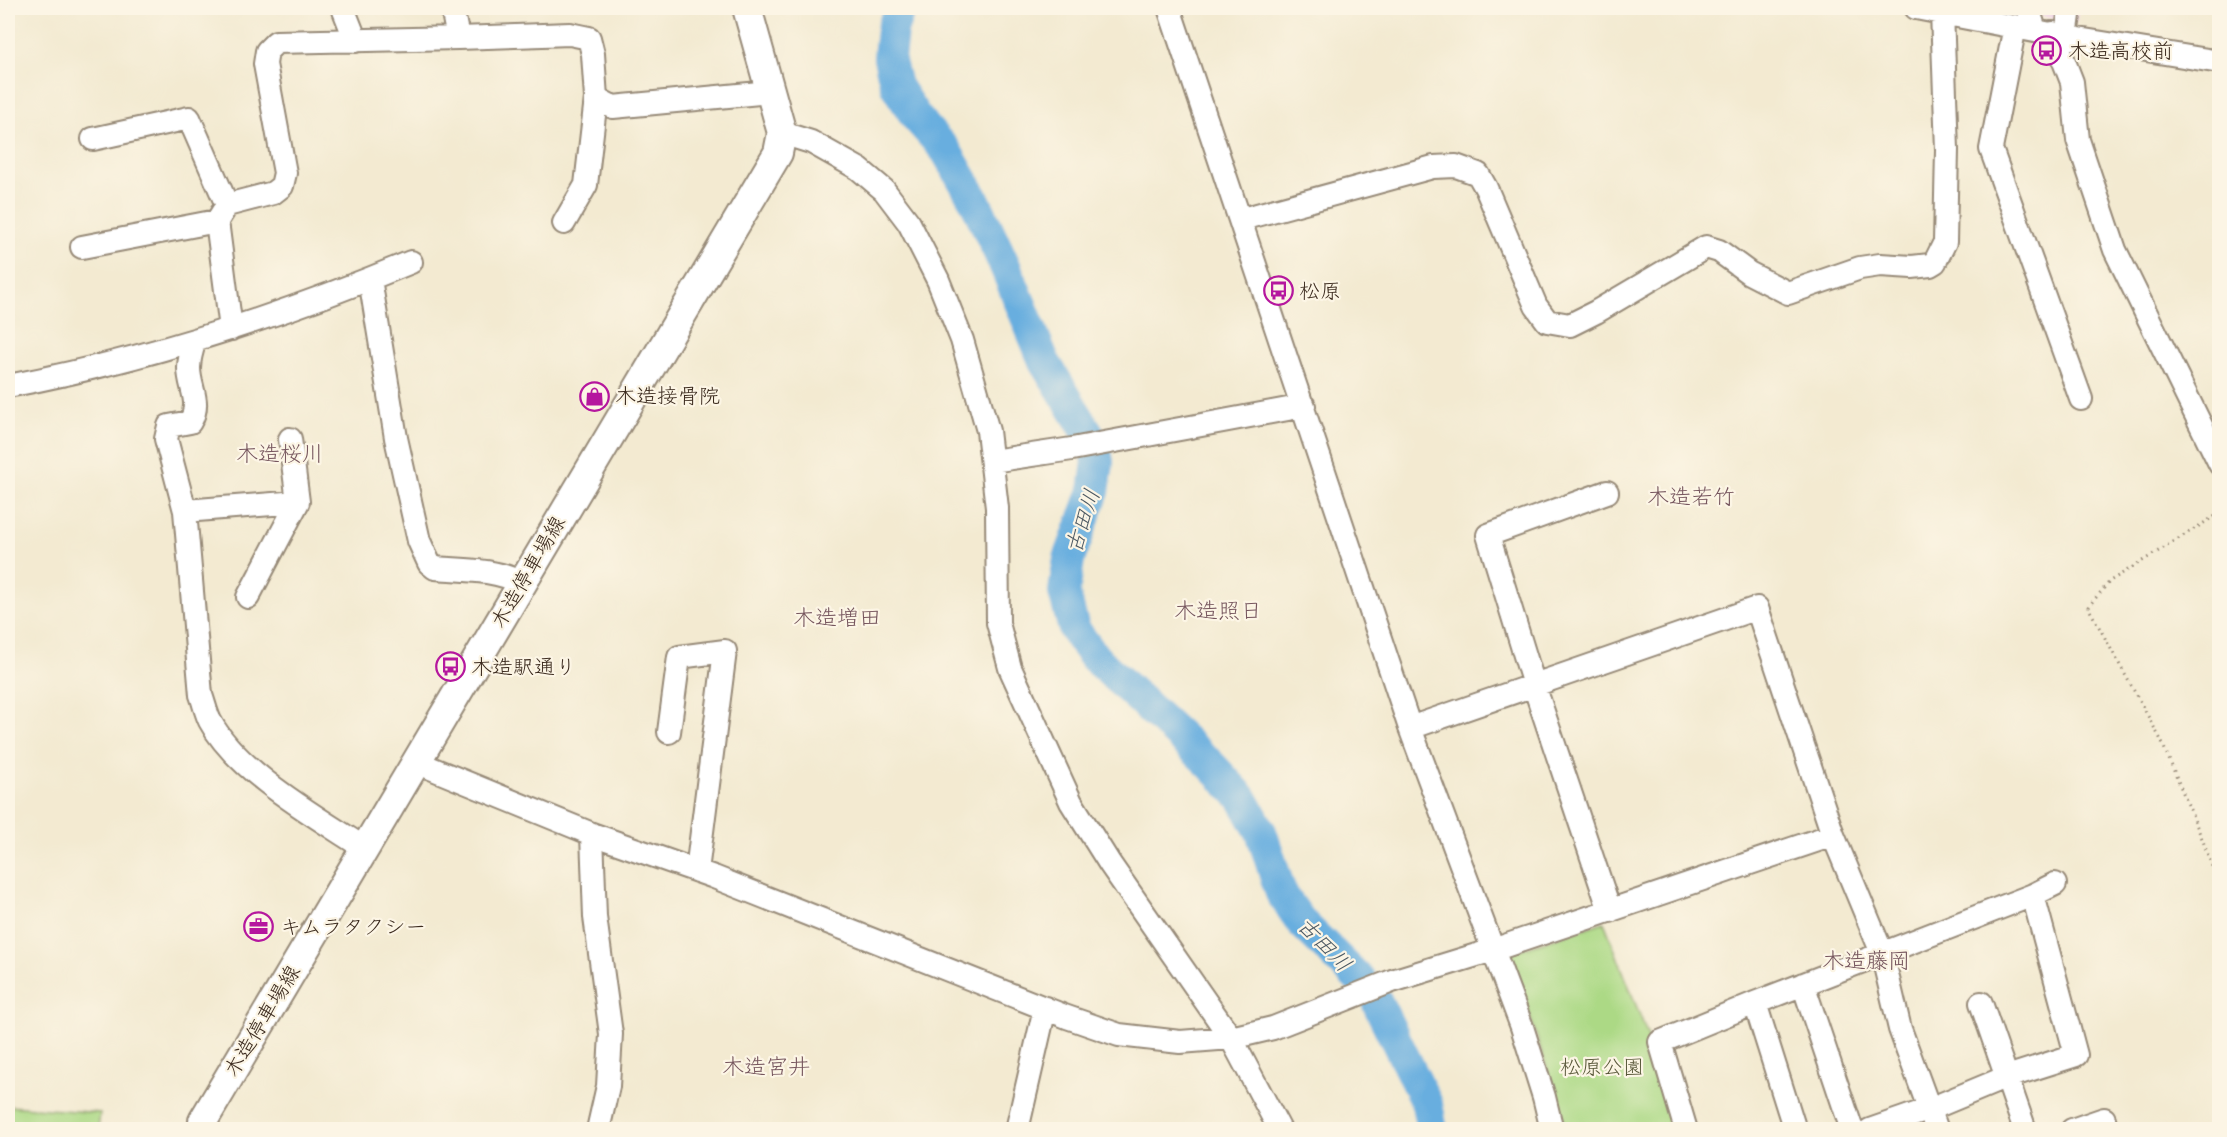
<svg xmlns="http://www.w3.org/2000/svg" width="2227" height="1137" font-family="'Patrick Hand','Klee One',sans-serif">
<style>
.built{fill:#eed0e8}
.green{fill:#acd985;stroke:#748252;stroke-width:1.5}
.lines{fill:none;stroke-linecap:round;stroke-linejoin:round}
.river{stroke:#68aedf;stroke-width:32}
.minor-casing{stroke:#978a78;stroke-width:26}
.major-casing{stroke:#978a78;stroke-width:32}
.path{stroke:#978a78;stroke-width:3;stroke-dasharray:1.5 4.5;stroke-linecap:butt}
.minor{stroke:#fff;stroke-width:22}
.major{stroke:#fff;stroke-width:28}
.labels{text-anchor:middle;stroke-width:4.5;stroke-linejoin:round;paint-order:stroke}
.poi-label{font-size:21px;fill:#3b2a1e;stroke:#fcf5e5;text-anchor:start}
.street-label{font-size:21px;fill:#3b2a1e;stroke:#fcf5e5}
.park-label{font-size:21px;fill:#575638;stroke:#fcf5e5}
.neighbourhood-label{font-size:22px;fill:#76565e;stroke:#fcf5e5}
.water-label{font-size:22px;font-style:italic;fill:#4b5862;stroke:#fcf5e5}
</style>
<rect width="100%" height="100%" fill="#fcf5e5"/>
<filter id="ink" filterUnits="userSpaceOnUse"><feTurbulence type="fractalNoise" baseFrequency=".0167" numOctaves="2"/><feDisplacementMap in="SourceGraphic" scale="12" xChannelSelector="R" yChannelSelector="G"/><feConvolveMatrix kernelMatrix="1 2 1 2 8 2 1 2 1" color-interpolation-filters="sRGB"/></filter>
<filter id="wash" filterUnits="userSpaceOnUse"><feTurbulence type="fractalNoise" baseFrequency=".008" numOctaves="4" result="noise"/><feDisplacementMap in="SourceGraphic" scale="24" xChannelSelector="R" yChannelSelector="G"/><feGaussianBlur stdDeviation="1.35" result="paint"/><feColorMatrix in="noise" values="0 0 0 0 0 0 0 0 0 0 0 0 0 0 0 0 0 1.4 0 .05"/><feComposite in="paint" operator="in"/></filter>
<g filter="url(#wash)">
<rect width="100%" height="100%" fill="#f3ead1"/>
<path class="built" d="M2038 8H2079L2076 23 2040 16Z"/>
<path class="green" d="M1604 922 1651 1044 1678 1129H1567L1509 953Z
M8 1106 100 1113 98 1129H8Z"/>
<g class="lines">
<path class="river" d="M900 8 892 30 889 58 896 86 916 117 946 151 975 201 1005 266 1044 361 1094 443 1098 462 1094 491 1069 559 1064 592 1074 629 1095 658 1210 764 1242 798 1261 832 1281 893 1302 923 1360 980
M1378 1004 1427 1104 1432 1130"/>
</g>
</g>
<g filter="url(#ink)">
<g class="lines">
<defs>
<path id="minor" d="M343 8 356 41
M452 8 458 38
M1169 8 1410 728 1522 1027 1544 1097 1552 1130
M1916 8 2066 37 2220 62
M2028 8 2035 30
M2015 26 1991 149 2081 399
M2053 33 2072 82 2078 140 2115 250 2220 464
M2066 37 2070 8
M782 133 811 142 859 169 884 190 909 223 938 280 962 340 988 431 997 508 998 623 1010 668 1071 802 1110 864 1231 1038 1280 1130
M93 139 189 118 227 205
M1242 219 1433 167 1456 166 1478 174 1486 188 1536 306 1547 321 1570 325 1596 312 1706 247 1719 251 1749 273 1788 293 1860 268 1880 265 1912 267 1930 265 1935 262 1945 242 1947 150 1942 12
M564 223 586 185 596 98
M82 247 217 221
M370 279 396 438 419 541 429 563 435 568C462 570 497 569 521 583
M231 329 217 221 227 205 273 193 282 186 285 173 265 64 267 51 276 42 458 38 570 34 589 38 593 54 596 98 613 107 770 92
M195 340C192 349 189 358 189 368 189 388 202 402 190 422L169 426 166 439 185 511 201 695C204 703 206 713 210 721 237 772 317 817 364 848
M8 386C146 360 281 316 411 262
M992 461 1072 449 1304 406
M1607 492 1488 535 1534 685 1610 911
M185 511 298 502
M248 597 298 502 290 439
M1410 728 1757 608 1833 835 1882 953 1900 1029 1937 1130
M669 732 679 657 725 651 697 871
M416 762 592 834 714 877 1067 1017 1119 1035 1180 1042 1231 1038 1273 1028 1392 981 1493 950 1833 835
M592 834 595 917 611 1034 608 1086 598 1130
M1803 984 1852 1130
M1755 1003 1795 1130
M1981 1003 2025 1130
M1017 1130 1045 1008
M1686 1130 1660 1042 1755 1003 2033 895 2055 884
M1870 1130 1930 1109 2007 1077 2076 1055 2033 895
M2072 1130 2104 1119 2107 1130"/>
<path id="major" d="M203 1121 778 153 782 133 747 8"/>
</defs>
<use href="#minor" class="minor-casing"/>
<use href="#major" class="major-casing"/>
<path class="path" d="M2220 513 2110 581 2088 607 2161 740 2203 841 2220 889"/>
<use href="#minor" class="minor"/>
<use href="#major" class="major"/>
</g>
</g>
<defs>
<symbol id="bus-ring" viewBox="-11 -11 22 22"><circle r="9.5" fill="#fcf5e5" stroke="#b5179e" stroke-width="1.5"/><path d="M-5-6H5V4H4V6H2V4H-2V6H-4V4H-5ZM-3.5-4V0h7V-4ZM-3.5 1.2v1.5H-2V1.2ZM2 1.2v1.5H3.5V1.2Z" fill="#b5179e"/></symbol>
<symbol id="shop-ring" viewBox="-11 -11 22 22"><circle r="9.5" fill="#fcf5e5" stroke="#b5179e" stroke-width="1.5"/><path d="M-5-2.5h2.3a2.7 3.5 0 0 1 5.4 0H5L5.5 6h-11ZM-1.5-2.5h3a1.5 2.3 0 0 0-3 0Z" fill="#b5179e"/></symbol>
<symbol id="office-ring" viewBox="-11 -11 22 22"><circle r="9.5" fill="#fcf5e5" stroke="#b5179e" stroke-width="1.5"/><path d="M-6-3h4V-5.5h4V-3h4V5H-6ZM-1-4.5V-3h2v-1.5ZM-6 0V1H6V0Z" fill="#b5179e"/></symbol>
</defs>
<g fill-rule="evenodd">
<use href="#bus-ring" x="2030" y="34" width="33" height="33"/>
<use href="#bus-ring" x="1262" y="274" width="33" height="33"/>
<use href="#shop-ring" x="578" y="380" width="33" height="33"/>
<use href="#bus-ring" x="434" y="650" width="33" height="33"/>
<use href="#office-ring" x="242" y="910" width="33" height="33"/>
</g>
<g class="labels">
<g class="poi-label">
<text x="2068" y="58">木造高校前</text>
<text x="1299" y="298">松原</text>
<text x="615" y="403">木造接骨院</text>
<text x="471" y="674">木造駅通り</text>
<text x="280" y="934">キムラタクシー</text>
</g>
<g class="street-label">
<text transform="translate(528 572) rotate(-60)" y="7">木造停車場線</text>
<text transform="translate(262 1021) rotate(-59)" y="7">木造停車場線</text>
</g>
<g class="park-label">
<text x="1602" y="1074">松原公園</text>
</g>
<g class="neighbourhood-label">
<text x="280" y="461">木造桜川</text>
<text x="1691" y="504">木造若竹</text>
<text x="1218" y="618">木造照日</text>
<text x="837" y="625">木造増田</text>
<text x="1866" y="968">木造藤岡</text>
<text x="766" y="1074">木造宮井</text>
</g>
<g class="water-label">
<text transform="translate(1082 521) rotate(-72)" y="8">古田川</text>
<text transform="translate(1325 944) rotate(46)" y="8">古田川</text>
</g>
</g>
<rect width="2227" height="1137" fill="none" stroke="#fcf5e5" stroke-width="30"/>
</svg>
